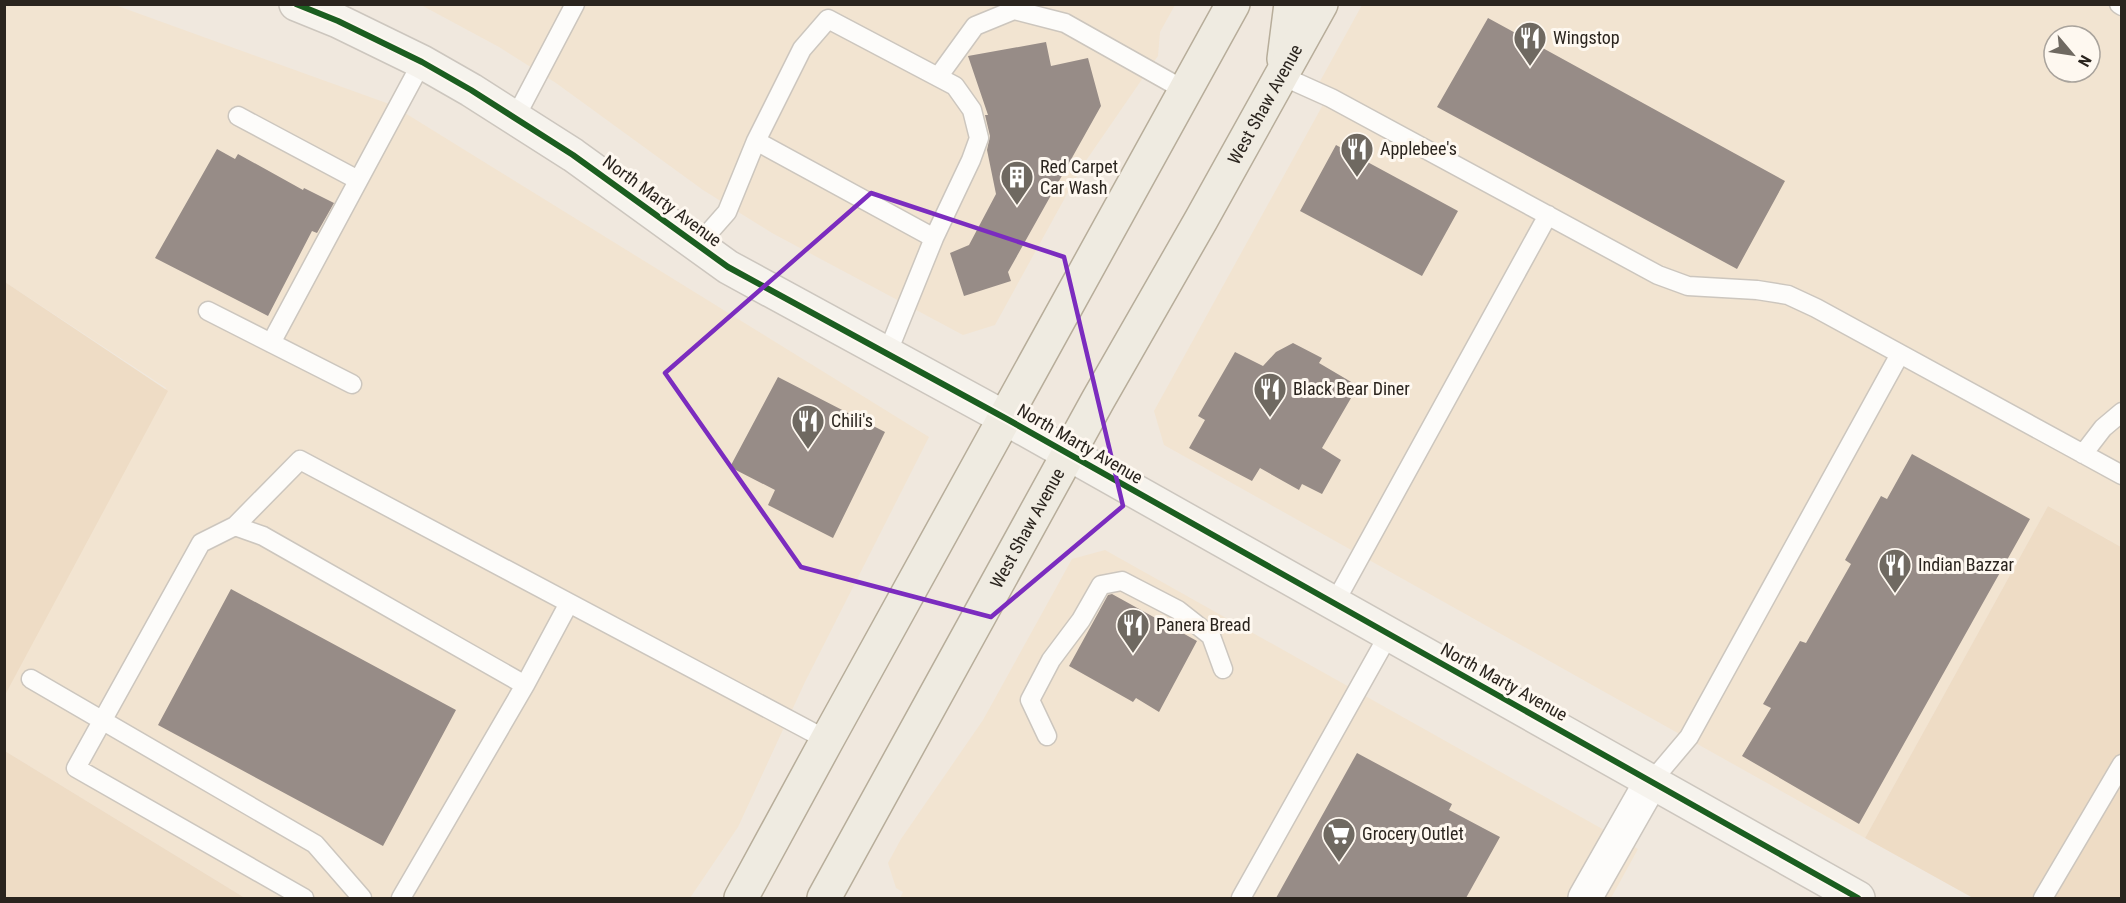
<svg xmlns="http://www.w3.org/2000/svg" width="2126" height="903" font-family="'Roboto Condensed',sans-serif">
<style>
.built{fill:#f2e4d1;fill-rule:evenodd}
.green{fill:#eedcc5}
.building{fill:#978c87}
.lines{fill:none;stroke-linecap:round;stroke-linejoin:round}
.lane-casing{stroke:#ccc6be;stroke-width:21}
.street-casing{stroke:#ccc6be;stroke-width:36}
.secondary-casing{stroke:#ccc6be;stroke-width:36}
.primary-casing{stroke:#b7ad9a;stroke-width:36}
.lane{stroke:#fdfcfa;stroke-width:18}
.street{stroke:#fdfcfa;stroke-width:33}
.secondary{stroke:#f6f3ed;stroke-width:33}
.primary{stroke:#efebe1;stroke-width:33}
.cycleway-casing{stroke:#fef8f0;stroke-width:10}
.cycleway{stroke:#1b5e20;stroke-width:6}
.marked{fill:none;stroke:#7b2cbf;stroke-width:4.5;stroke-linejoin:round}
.labels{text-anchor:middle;stroke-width:6;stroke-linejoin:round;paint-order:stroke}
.poi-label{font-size:18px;fill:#2a241e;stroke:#fef8f0;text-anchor:start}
.street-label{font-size:18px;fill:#2a241e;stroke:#fef8f0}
</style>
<rect width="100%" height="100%" fill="#f0e8de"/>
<path class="built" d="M4 5H115L392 105 929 437 805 682 738 827 690 898H245L5 751V694L166 388 5 282Z
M421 5H1175L1160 32 1158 56 1083 165 995 325 963 335 772 233 703 190 556 83 499 47Z
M1362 5H2121V547L2048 506 1865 838 1164 445 1154 411 1325 101 1313 94ZM2054 36H2090V72H2054Z
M1105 550 1638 849 1611 898H900L903 892 896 888 888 863 901 839 983 720 1072 559Z"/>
<path class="green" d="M5 282 168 391 5 695Z
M2048 506 2121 547V898H1973L1865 838Z
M4 751H5L245 898H5Z"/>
<path class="building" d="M1488 18 1785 181 1737 269 1437 107Z
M1046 42 1051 66 1088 58 1101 106 1008 272 1011 281 964 296 950 253 969 245 996 194 987 150 990 136 985 115H988L968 56Z
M1336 145 1458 211 1422 276 1300 211Z
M217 149 235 159 238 154 303 190 304 188 334 203 317 233 312 231 268 316 155 258Z
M1293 343 1322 358 1319 363 1358 386 1322 448 1341 460 1322 494 1302 484 1299 490 1260 468 1252 481 1189 448 1205 420 1198 416 1235 352 1263 366 1276 352Z
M778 377 885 432 833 538 768 505 775 490 730 467Z
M1912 454 2030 519 1859 824 1742 756 1771 708 1763 704 1800 641 1806 643 1851 564 1845 560 1881 496 1887 499Z
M231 589 456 710 383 846 158 725Z
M1112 594 1197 641 1159 712 1136 698 1133 702 1069 666 1108 595Z
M1357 753 1452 804 1449 810 1500 837 1466 898H1276Z"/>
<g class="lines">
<defs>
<path id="lane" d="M2119 4 2122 6
M1282 76 1331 98 1658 275 1688 286 1757 290 1788 295 1816 308 2122 475
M938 77 975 26 1014 10 1065 23 1186 91
M238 116 358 180
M515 118 575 4
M756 141 934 238
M697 246 727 212 756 141 802 49 828 19 955 86 972 110 979 138 971 160 934 238 887 354
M208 311 352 384
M271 343 422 62
M2083 454 2103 428 2122 412
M235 526 201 543 76 768 304 898
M1334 604 1548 215
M31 679 315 844 362 898
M525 685 569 603
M1047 736 1030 700 1051 660 1081 620 1101 585 1122 581 1178 610 1211 636 1223 669
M1651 782 1689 737 1900 354
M401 898 525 685 263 536 235 526 300 460 827 740
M1241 898 1389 634
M2043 898 2122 764"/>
<path id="street" d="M1585 898 1651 782"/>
<path id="secondary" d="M296 4 338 21 422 62 471 90 573 155 728 267 1005 418 1858 898"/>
<g id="primary">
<path d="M1284 59 1291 4"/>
<path d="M741 898 827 740 1233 4"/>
<path id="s1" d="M824 898 1098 400 1201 220 1321 4"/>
</g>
</defs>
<use href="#lane" class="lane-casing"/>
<use href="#street" class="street-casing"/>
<use href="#secondary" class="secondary-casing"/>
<use href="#primary" class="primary-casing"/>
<use href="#lane" class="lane"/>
<use href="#street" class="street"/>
<use href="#secondary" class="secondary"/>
<use href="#primary" class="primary"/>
<defs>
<path id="cycleway" d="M296 4 338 21 422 62 471 90 573 155 728 267 1005 418 1858 898"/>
</defs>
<use href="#cycleway" class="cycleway-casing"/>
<use href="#cycleway" class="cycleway"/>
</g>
<path class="marked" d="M871 193 1064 257 1123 506 991 617 801 567 665 373Z"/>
<defs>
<symbol id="restaurant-pin" viewBox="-11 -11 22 30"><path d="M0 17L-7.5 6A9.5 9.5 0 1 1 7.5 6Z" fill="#6f6961" stroke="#fef8f0"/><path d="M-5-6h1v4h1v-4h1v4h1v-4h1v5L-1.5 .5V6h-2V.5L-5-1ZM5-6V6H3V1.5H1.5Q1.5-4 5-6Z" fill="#fff"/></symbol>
<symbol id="building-pin" viewBox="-11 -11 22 30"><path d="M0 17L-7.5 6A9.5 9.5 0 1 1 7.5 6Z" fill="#6f6961" stroke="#fef8f0"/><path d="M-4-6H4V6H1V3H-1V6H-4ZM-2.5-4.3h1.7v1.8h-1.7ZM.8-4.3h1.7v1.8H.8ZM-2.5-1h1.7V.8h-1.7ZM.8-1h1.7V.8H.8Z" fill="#fff"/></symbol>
<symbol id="supermarket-pin" viewBox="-11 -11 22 30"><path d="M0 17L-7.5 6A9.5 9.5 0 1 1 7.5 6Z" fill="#6f6961" stroke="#fef8f0"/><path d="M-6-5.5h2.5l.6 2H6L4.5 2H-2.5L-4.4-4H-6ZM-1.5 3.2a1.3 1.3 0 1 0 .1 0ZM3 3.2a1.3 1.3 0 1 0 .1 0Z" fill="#fff"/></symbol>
</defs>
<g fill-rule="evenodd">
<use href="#restaurant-pin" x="1511" y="19" width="38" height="52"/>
<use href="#restaurant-pin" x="1338" y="130" width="38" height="52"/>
<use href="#building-pin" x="998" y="158" width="38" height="52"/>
<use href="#restaurant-pin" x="1251" y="370" width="38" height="52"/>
<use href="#restaurant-pin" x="789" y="402" width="38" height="52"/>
<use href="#restaurant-pin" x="1876" y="546" width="38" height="52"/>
<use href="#restaurant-pin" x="1114" y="606" width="38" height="52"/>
<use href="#supermarket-pin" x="1320" y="815" width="38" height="52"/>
</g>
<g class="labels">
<g class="poi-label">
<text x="1553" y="44">Wingstop</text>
<text x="1380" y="155">Applebee's</text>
<text x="1040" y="173">Red Carpet<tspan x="1040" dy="21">Car Wash</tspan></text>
<text x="1293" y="395">Black Bear Diner</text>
<text x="831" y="427">Chili's</text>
<text x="1918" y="571">Indian Bazzar</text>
<text x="1156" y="631">Panera Bread</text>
<text x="1362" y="840">Grocery Outlet</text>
</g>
<g class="street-label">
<text dy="6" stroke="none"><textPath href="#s1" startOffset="908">West Shaw Avenue</textPath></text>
<text transform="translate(662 201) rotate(36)" y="6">North Marty Avenue</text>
<text transform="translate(1080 444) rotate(30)" y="6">North Marty Avenue</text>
<text dy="6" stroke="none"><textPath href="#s1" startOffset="422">West Shaw Avenue</textPath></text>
<text transform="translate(1504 682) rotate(29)" y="6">North Marty Avenue</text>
</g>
</g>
<rect width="2126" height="903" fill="none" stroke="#2a241e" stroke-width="12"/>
<g transform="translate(2072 54) rotate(119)"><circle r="28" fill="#fef8f0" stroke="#a9a39c" stroke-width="1.5"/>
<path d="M0-4.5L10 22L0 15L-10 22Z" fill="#6f6961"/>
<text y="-9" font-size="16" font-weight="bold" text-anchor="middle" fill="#2a241e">N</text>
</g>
</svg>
